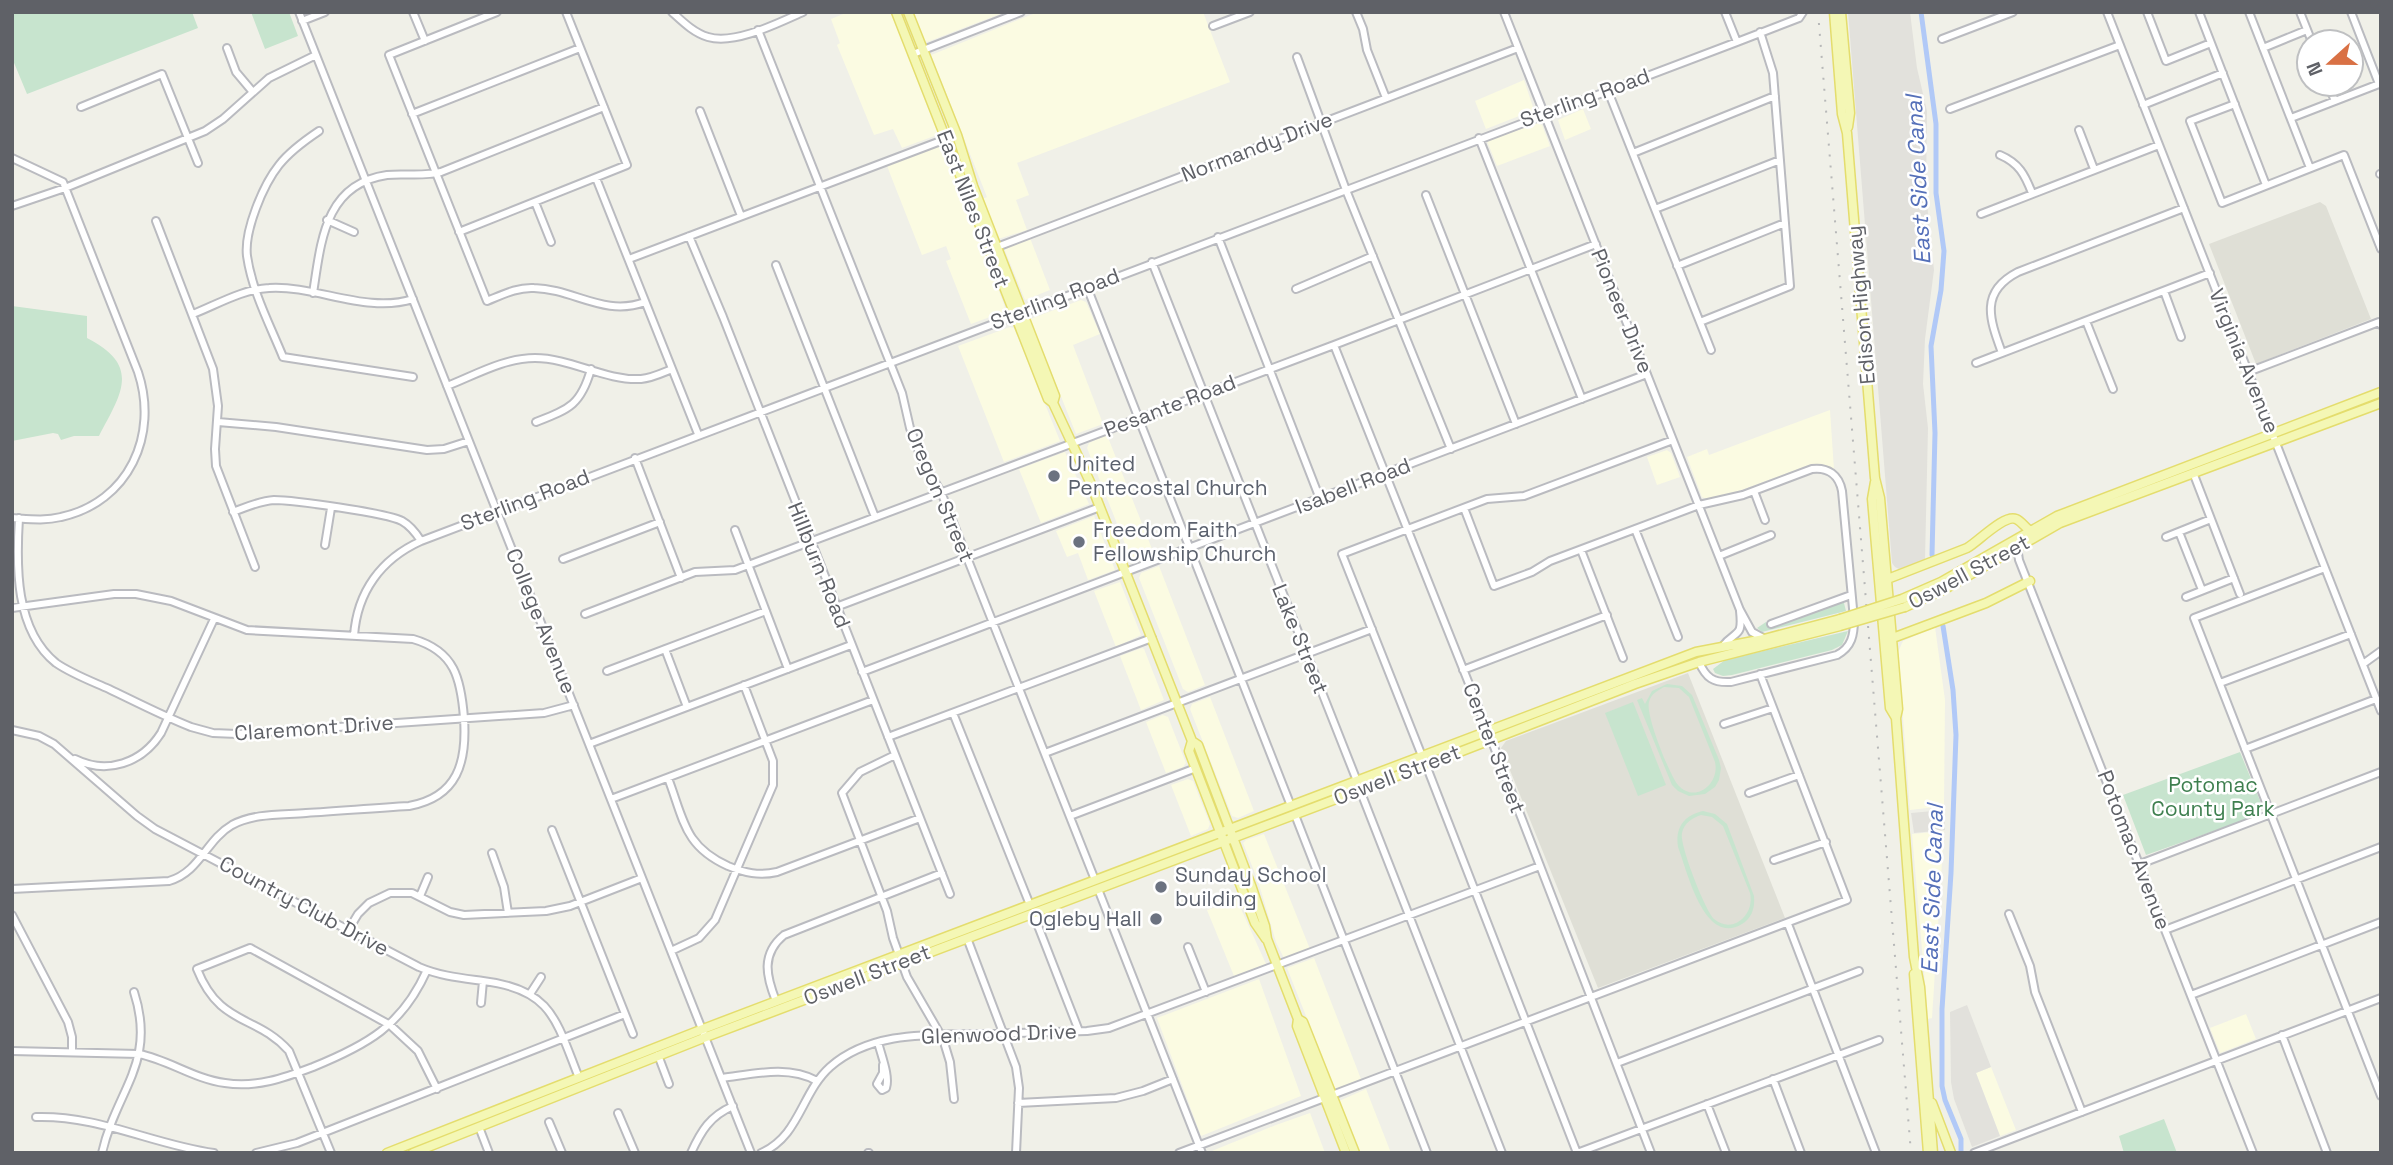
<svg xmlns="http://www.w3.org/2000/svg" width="2393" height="1165" font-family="'Space Grotesk',sans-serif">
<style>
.commercial{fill:#fbfbe2}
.industrial{fill:#e2e1dc}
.education{fill:#dfdfd6}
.green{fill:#c7e4ce;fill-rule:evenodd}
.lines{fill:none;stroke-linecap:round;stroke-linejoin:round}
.canal{stroke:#b1c9f7;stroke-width:5}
.minor-casing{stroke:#babbc0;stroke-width:10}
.major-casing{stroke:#e4dd6d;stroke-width:11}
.minor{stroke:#fff;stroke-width:6}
.major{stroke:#f4f7b5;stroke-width:8}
.rail{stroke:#b7b8b8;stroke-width:2;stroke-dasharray:2 9;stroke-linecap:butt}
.major-bridge-casing{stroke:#e4dd6d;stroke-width:11;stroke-linecap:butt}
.major-bridge{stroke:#f4f7b5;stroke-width:8}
.worship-dot{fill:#6b7280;stroke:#fff;stroke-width:2.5}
.labels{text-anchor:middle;stroke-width:5;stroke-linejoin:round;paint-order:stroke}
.street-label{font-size:21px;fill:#5f6167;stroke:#fff}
.worship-label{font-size:21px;fill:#5b616d;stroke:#fff;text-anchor:start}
.park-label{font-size:21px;fill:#3e7f4f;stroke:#fff}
.water-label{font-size:23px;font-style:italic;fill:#5570b9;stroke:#fff}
</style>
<rect width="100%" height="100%" fill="#f0f0e8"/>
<path class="commercial" d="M848 12H891L938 131 937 135 902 148 893 129 874 135 837 45 840 43 831 19Z
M913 12H1005L927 42 923 39Z
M1038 12H1203L1230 82 1017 163 1029 195 1016 200 1027 230 998 239 982 199 987 197 931 55Z
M1524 80 1534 110 1486 129 1475 101Z
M1583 109 1591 129 1565 140 1558 120Z
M1538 123 1542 125 1550 146 1497 166 1487 141Z
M941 144 944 145 1005 307 1003 312 971 324 946 261 951 259 946 246 922 255 887 166Z
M1030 238 1050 290 1025 300 1004 248Z
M1081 300 1086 302 1100 334 1073 345 1103 424 1076 434 1030 319Z
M1010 327 1014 328 1060 441 1004 462 958 346Z
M1830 410 1834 470 1824 465H1809L1728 495 1707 499 1702 497 1687 457 1707 449 1709 455Z
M1107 435 1154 554 1136 561 1131 559 1087 448 1089 443Z
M1667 450 1671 453 1680 477 1657 485 1647 457Z
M1065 452 1089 504 1041 523 1019 469Z
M1094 516 1115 570 1088 580 1078 553 1067 557 1056 531Z
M1159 566 1205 685 1188 692 1183 689 1139 578 1141 573Z
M1120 582 1141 635 1116 647 1094 591Z
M1935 627 1945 700 1944 806 1910 810 1898 652 1903 641Z
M1142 648 1144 649 1164 700 1141 710 1120 656Z
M1210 697 1254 811 1238 818 1232 816 1190 709 1192 704Z
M1163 715 1168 717 1186 763 1183 767 1166 773 1146 722Z
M1188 779 1193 781 1210 824 1208 829 1191 836 1171 785Z
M1944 831 1932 1018 1928 1019 1912 834Z
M1264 834 1310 949 1284 958 1276 942 1258 881 1243 843 1246 840Z
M1237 900 1266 964 1234 976 1207 910Z
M1314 958 1361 1079 1335 1089 1287 968Z
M1259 979 1301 1096 1201 1136 1157 1018Z
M2246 1014 2256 1039 2220 1053 2210 1028Z
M1991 1067 2016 1130 2000 1136 1976 1073Z
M1366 1089 1391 1153H1359L1339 1101Z
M1310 1113 1325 1153H1207L1276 1125Z"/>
<path class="industrial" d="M1848 12H1910L1917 68 1927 111 1926 194 1934 270 1925 339 1923 384 1928 428 1925 560 1899 569 1895 567 1892 563Z
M1944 810 1945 830 1914 833 1911 813Z
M1967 1005 1991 1067 1976 1073 2000 1136 1972 1147 1954 1099 1951 1082 1950 1012Z"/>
<path class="education" d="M2320 202 2326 206 2371 319 2256 364 2209 244Z
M1688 673 1785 918 1598 988 1501 748 1506 741Z"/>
<path class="green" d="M12 12H192L198 28 27 94 12 58Z
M251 12H289L298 36 265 49Z
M12 306 87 316V338C142 366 121 394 99 436H74L61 440 58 434 53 433 12 441Z
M1840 602 1844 603 1846 611 1762 632 1757 628 1766 622 1769 628Z
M1848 631 1842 645 1832 650 1732 675 1723 676 1715 673 1713 669 1725 660Z
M1667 684 1682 686 1692 695 1719 760 1721 768 1719 780 1715 787 1705 794 1689 796 1678 791 1672 785 1637 700 1642 698 1645 704 1652 691ZM1664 687 1679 688 1689 697 1715 762C1720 784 1695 804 1678 785 1670 776 1645 714 1649 702 1651 694 1657 691 1664 687Z
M1633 702 1666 785 1638 796 1605 713Z
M2240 752 2263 808 2259 815 2146 855 2123 795Z
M1703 811 1715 814 1727 824 1754 896C1755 908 1752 918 1742 924 1704 947 1687 870 1678 847 1675 828 1684 815 1703 811ZM1701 815 1712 817 1723 826 1750 893C1755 914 1733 935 1714 919 1705 910 1679 844 1682 833 1684 823 1692 818 1701 815Z
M2164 1119 2177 1153H2124L2119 1136Z"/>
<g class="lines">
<path class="canal" d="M1921 12 1936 124V193L1944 251 1941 290 1931 346 1935 433 1932 555
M1943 626 1953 690 1956 735 1951 873 1942 1009V1086L1945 1100 1961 1139V1152"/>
<defs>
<path id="minor" d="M299 12 751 1153
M413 12 425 41
M497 12 389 55 487 301C502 295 517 287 534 288 574 289 604 317 645 302
M672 12C683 22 694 33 708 37 735 45 778 23 803 12
M1356 12 1363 29 1367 50 1386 98
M1504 12 1740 610 1752 632 1763 638
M1725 12 1737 42
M2107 12 2381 711
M2147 12 2166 61 2211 43
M2199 12 2266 185
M2249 12 2310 168
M2300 12 2312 42
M302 21 325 12
M1213 26 1250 12
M758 30 902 393 910 428 922 460 941 492 1095 880
M1942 39 2013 12
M227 48 236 72 252 91
M2263 48 2307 30
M913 54 1021 12
M1297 57 1346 190 1451 449
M2328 84 2335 101
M1608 91 1711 350
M2235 104 2190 121 2222 203 2344 155 2381 249
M2143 105 2223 73
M81 107 162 74 198 163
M1950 109 2120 45
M700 111 741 216
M412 114 580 48
M2291 118 2379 84 2351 12
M2079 130 2094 169
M319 131C304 141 290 151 279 165 263 185 244 231 247 256 252 291 270 325 283 357L413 377
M1479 138 1582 399
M1633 153 1775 96
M2000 155C2019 163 2025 175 2032 193
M12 158 63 182 138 372C159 435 129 502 61 517 45 521 29 519 12 518
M2380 174H2381
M596 178 698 434
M1426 195 1516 424
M535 202 551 242
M12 206 65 188 205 131 223 119 269 78 316 55
M1655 209 1780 160
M1981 214 2159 145
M327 220 354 232
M156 221 213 369 218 406 215 449 216 466 255 567
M459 232 627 165 566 12
M689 236 723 317 950 894
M1218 237 1320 499
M997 247 1518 48
M629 259 946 139
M1152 262 1357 781
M776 265 875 517
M1677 266 1785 223
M1087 287 1291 806
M1296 289 1373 256
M2164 291 2181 337
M313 293C321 243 324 184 387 175 405 173 422 177 441 172L604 107
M193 314C216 305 243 289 269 288 316 285 366 314 413 299
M2086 321 2113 389
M1700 322 1790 286 1773 73 1760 32
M1334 345 1491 739 1651 1153
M2002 353C1990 320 1979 292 2018 272L2184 208
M1976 363 2210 273
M2248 372 2379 322 2381 325
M447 386C475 375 504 358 535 358 571 358 605 381 641 379 652 378 662 373 672 369
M218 422 276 427 427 450 444 449 469 441
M536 422C569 409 581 405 591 369
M635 458 681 578
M2194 475 2240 594
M1754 491 1765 520
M1464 508 1494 586 1532 572 1550 561 1699 505 1743 495 1812 469C1828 467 1839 475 1842 491L1854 619C1854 635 1852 647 1837 655L1731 682C1713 683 1706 678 1699 662
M233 512C246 507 259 501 274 500 293 500 387 513 402 521 411 526 416 533 421 541
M19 518C16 566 15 630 56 663 72 674 91 681 109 689 136 702 163 716 191 727L213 733 237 734 544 713 574 705
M1635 529 1678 637
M735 530 788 669
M2179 532 2202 590
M2166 537 2211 519
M325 545 331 508
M2017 547 2019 560 2253 1153
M1581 550 1623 658
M1719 556 1771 535
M563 559 660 522
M2325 568 2194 618 2381 1096
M2186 597 2234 578
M836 607 1100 507
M12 608 114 594H136L171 601 247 630 413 639C455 651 461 679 464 718 467 762 458 797 409 806 374 808 340 811 306 813 282 815 254 813 232 825 206 840 200 872 169 881L12 889
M585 614 695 572 735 570 1334 345 1596 244
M1771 624 1851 595
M354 636C357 592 381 559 421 541L1737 42 1799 18 1803 12
M1722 647C1736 629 1743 639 1740 611
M665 649 687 707
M2363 664 2381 651
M1463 670 1607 615
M607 671 766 611
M862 672 1647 374
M2220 683 2351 634
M953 713 1030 905
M1724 724 1773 708
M12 730 39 736 54 744 137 816 155 829 419 967C440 976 461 978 483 981 552 989 556 1020 579 1078
M888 737 1152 638
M589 744 851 645
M2245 749 2376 699
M1045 753 1372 629
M895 755 860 772 842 793 887 911 893 938 907 977 943 1039 950 1062 954 1099
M1422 756 1342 554 1487 499 1524 496 1673 440
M75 759C107 775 142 763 161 733L214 619
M1426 765 1577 1153
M668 778C684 820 684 846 728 866 745 873 759 876 777 872L920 818
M1360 790 1502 1153
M1749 793 1799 775
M611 799 873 700
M1295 815 1427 1153
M1070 816 1196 768
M552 830 633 1034
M492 853 504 887 508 913
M1774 860 1826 842
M2140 864 2381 772
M1098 889 1202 1153
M420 896 428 877
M1033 913 1079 1031
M2009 914 2030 966 2035 992 2082 1112
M12 915 68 1022 72 1037V1052
M1788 924 1876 1153
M349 929 358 914 369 903 390 893H412L450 912 464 915 546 911 570 906 642 878
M2165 930 2381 847
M967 938 1016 1067 1019 1088 1016 1153
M1188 947 1206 992
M671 951 699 938 715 920 773 785V761L744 685
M530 994 541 977
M2191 995 2381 922
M776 1001C766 976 761 954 784 935L942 873
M481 1003 483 981
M2282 1035 2327 1153
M878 1042C881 1055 890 1076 886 1088L882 1090 877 1084 883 1073V1065
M12 1051 139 1054C169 1060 194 1079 225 1083 256 1088 284 1078 313 1067 367 1045 402 1026 427 970
M658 1055 669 1084
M1617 1063 1859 971
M722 1078C754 1074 788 1065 817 1081
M1773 1079 1801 1153
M1018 1103 1116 1098 1143 1091 1173 1079
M1707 1104 1726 1153
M618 1113 635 1153
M36 1117C99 1115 154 1145 214 1153
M549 1122 562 1153
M479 1127 489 1153
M102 1153C116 1090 157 1063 134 992
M256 1153 297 1143 625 1014
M331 1153 289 1051C256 1014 220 1027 197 969L250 948 390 1025 418 1051 437 1089
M691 1153C701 1131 710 1116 733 1106
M761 1153C800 1136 801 1093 830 1067 872 1030 933 1035 984 1034 1018 1033 1053 1032 1087 1031L1109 1028 1540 866
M868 1153H869
M1179 1153 1847 900 1760 674
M1577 1153 1879 1040
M1974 1153 2381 998"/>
<path id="major" d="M896 12 1048 399 1053 403 1090 482 1192 741 1198 745 1252 888 1265 926 1267 939 1298 1019 1297 1026 1346 1153
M908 12 957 135 973 186 1055 396 1053 403
M1834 12 1842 114 1847 133 1875 478 1880 498 1898 709 1896 718 1914 957 1920 987 1933 1153
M1841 12 1850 113 1848 127
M1875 482 1872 499 1890 708 1896 718
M1885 580 1967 548C1978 542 2004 514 2016 519 2021 521 2025 527 2029 530
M1902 599 1941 582 2057 516 2381 392
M1905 607 1945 589 2060 523 2381 403
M1890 639 1986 603 2030 581
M1192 741 1189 751 1255 923 1266 939
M1914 974 1928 1153
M1298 1019 1303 1022 1355 1153
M1932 1103 1951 1153
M387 1153 703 1029 1696 652 1764 639 1840 619
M413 1153 706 1037 1426 765 1635 684 1699 662 1840 626"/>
</defs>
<use href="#minor" class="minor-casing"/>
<use href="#major" class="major-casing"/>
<use href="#minor" class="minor"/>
<use href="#major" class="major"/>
<path class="rail" d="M1818 12 1911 1153"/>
<defs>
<path id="major-bridge" d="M1840 619 1902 599
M1840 626 1905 607"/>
</defs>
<use href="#major-bridge" class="major-bridge-casing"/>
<use href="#major-bridge" class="major-bridge"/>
</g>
<g class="worship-dot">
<circle cx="1054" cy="476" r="7"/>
<circle cx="1079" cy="542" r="7"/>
<circle cx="1161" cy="887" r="7"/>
<circle cx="1156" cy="919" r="7"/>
</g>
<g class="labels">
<g class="street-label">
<text transform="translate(1585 98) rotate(-20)" y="7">Sterling Road</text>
<text transform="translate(1257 147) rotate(-21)" y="7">Normandy Drive</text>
<text transform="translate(973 209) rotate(69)" y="7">East Niles Street</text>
<text transform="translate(1055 299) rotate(-21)" y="7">Sterling Road</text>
<text transform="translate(1861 305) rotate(-95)" y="7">Edison Highway</text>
<text transform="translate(1622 311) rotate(68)" y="7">Pioneer Drive</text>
<text transform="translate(2244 361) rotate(68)" y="7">Virginia Avenue</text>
<text transform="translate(1170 406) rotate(-21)" y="7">Pesante Road</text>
<text transform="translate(1353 486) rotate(-21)" y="7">Isabell Road</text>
<text transform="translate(940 495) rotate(67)" y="7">Oregon Street</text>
<text transform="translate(525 500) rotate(-21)" y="7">Sterling Road</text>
<text transform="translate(819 565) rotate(68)" y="7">Hillburn Road</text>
<text transform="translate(1969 572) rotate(-28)" y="7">Oswell Street</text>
<text transform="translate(541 621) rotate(68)" y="7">College Avenue</text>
<text transform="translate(1300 639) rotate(68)" y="7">Lake Street</text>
<text transform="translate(314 728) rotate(-4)" y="7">Claremont Drive</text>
<text transform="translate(1494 748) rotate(69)" y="7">Center Street</text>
<text transform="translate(1397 775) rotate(-21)" y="7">Oswell Street</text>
<text transform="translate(2134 850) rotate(69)" y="7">Potomac Avenue</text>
<text transform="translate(304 906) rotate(28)" y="7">Country Club Drive</text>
<text transform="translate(867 975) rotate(-21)" y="7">Oswell Street</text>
<text transform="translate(999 1034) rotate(-2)" y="7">Glenwood Drive</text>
</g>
<g class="worship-label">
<text x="1068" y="471">United<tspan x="1068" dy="24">Pentecostal Church</tspan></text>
<text x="1093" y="537">Freedom Faith<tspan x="1093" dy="24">Fellowship Church</tspan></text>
<text x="1175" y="882">Sunday School<tspan x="1175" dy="24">building</tspan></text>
<text x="1142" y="926" text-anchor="end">Ogleby Hall</text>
</g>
<g class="park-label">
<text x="2213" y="792">Potomac<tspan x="2213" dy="24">County Park</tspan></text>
</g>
<g class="water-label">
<text transform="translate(1918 180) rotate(-93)" y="8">East Side Canal</text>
<text transform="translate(1932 889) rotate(-88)" y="8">East Side Canal</text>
</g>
</g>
<rect width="2393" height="1165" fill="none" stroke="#5f6167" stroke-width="28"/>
<g transform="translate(2330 63) rotate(249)"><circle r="33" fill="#ffffff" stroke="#bfc0c2" stroke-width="2"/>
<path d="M0-5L12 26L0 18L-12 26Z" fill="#d97145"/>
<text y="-10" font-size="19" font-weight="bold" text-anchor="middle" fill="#5f6167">N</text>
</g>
</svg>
